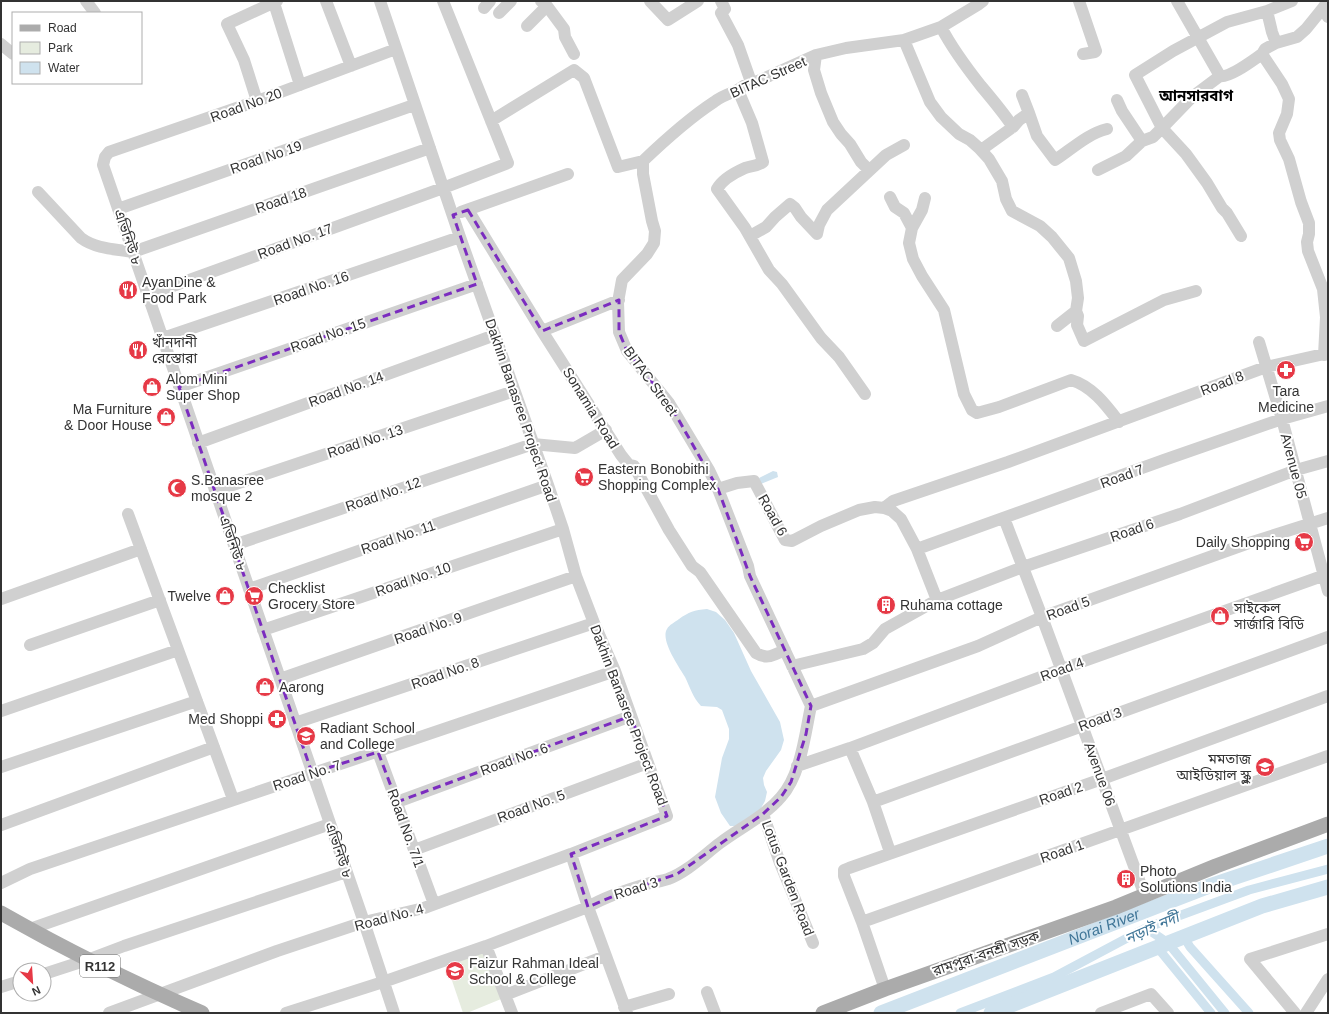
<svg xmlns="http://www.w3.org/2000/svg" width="1329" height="1014" font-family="Helvetica,'Noto Sans Bengali',sans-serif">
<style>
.green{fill:#e6ecdf}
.water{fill:#cfe2ee}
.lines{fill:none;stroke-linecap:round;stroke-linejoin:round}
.canal{stroke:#cfe2ee;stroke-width:9}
.river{stroke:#cfe2ee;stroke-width:15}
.minor{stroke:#d0d0d0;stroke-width:12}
.major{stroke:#ababab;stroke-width:15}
.marked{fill:none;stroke:#7b2cbf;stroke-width:3;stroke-dasharray:8 5;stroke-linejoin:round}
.labels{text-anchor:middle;stroke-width:4;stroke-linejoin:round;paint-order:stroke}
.shield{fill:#fff;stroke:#707070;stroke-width:1}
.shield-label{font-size:13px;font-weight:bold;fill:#333}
.street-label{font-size:14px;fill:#333;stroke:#fff}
.poi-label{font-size:14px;fill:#333;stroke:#fff;text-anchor:start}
.neighbourhood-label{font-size:15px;font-weight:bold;fill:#000;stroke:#fff}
.water-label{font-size:15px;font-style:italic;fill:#3f7597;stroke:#fff}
</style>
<rect width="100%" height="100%" fill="#fff"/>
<path class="green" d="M486 946 506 997 467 1013H463L445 960Z"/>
<path class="water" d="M773 471 777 472 778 477 761 484 759 478Z
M707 609 716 612 725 620 734 633 751 671 780 722 784 740 781 750 766 771 763 778 764 785 767 792 765 801 760 810 736 826H730L721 813 715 797 722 758 729 739V729L722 710 717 707 701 706C693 698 690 687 685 677 679 667 660 640 667 629 669 625 675 622 679 619 689 612 694 610 707 609Z"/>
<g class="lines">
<path class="canal" d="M1146 928 1168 943 1225 1013
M960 1013 1054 977 1146 928 1249 890 1328 869
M1211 1013 1157 947 1184 937 1190 947 1249 1013"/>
<g class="river">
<path id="s1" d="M881 1013 1212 885 1328 846"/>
<path d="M991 1013 1262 906 1328 887"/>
</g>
<path class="minor" d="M86 1 95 13
M326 1 351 66
M541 1 547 6 564 29 565 37 574 54
M650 1 668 20 698 1
M721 1 725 9 721 13 738 45 751 82
M1079 1 1096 51 1095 52 1083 54
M1177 1 1220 76C1230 78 1253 60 1262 54L1265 49 1276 43 1272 32 1267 11 1292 1
M1328 1 1323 8 1328 17
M274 3 300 85
M484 8 490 1
M499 13 511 1
M527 26 547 6
M941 27C952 48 966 67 981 86 992 99 1003 112 1013 127L981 150
M904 40 930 102 941 117 959 134 970 140 979 148 989 159 1002 181 1006 199 1012 211 1040 226 1052 237 1069 258 1076 281 1078 298 1076 311 1057 326
M1276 43 1297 37 1306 29 1323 8
M1 44 13 54
M1262 54 1282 84 1289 99 1287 114 1279 133 1280 140 1289 159 1301 202 1309 223V234L1307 242 1308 251 1323 289 1326 317 1324 355
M816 55 814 70 821 93 833 122 841 134 850 144 861 162 869 170
M1220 76 1192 97 1162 128 1186 154 1207 183 1222 208 1227 213 1241 236
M738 90 752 123 763 162C758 166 751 166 745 168 736 172 722 180 717 189L745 228 769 270 782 284 821 338 839 357 865 394
M1117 100 1122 111 1142 141
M257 101 244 60 227 24 277 1
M1029 113 1037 136 1055 160C1072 149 1087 134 1107 129
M491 121 574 70 584 78 618 167 643 161
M1013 127 1019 120 1029 113 1022 95
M1098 170 1126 156 1142 141 1153 137 1162 128 1135 75 1173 51 1227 22 1267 11
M38 192 81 238C96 249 115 249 133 252L430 148
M890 197 895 207 904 213 912 228
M925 198 922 210 912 228 909 243 913 259 922 276 944 310 964 394 972 410 977 413 999 407 1071 380C1092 386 1106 405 1119 422
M118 209 414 105
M468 210 542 331 621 455 629 465 634 466 669 530 692 566 700 572 756 653C768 660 773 655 785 650
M461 212 568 174
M750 236 766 227 775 217 790 204 795 208 801 217 817 234 819 225 827 210 886 155 904 145
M148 295 443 188 508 163 443 1
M1076 311 1078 316 1077 325 1084 341 1164 300 1196 291
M542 331 619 300
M163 338 460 237
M1259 342 1282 419 1328 591
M179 387 477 284
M198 443 495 335
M718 489 737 483 754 481 785 540 792 541 821 526 859 510 875 507 884 508 892 511 901 519 917 549 937 600 1023 567 1180 514 1296 470 1328 461
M215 491 514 391
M884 508 893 501 1008 462 1266 367 1328 353
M128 514 233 799
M1004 518 1042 617 1145 896
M234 545 533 444 575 448 606 430
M917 549 1164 460 1282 419 1328 406
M249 589 548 485
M1 599 141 549
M263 630 563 529
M30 645 160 600
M792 666 863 649 873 643 885 629 937 600
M280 679 576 576
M811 706 750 576 748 566 718 489 709 470 669 403 627 351 619 332 618 302 622 280 647 254 654 243 655 231 652 221 643 174V161C665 140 688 119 714 102 720 97 728 94 736 91 744 86 748 82 758 81L816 55 846 48 904 40 941 27 979 4 983 1
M811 706 978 646 1042 617 1246 544 1328 518
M1 711 178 650
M295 723 594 623
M850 748 873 802 890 852
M378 752 434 904
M797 766 850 748 1062 669 1328 574
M1 767 197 701
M397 802 631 716
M873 802 1328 637
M763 814 780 863 813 943
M1 825 214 747
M414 850 648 763
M571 854 588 907 627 1013
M1 883 30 869 615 671
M862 922 844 876V870L849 868 1102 779 1328 696
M30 929 330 824
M486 946 512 1013
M44 974 87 960 124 946 346 872
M1 987 20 981
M885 989 862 922 1328 756
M707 992 715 1013
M505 995 605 956
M624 1007 669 994
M109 1013 277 951 364 922 424 908 571 854 667 816 615 671 594 623 576 576 563 529 548 485 460 237 380 1
M286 1013 383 982 486 946 588 907C606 896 629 889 650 883 656 882 662 881 668 879 687 872 704 855 720 843 740 828 765 816 781 797 801 775 805 734 811 706
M394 1013 364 922 103 165 105 157 109 152 257 101 396 49
M1101 1013 1151 994 1168 1013
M1295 1013 1250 959 1328 934
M1306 1013 1328 979"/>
<path class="major" d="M1 913C66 950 133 983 202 1013
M823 1013 885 989 1116 907 1216 866 1328 824"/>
</g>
<path class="marked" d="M468 210 542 331 619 300V332L627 351 669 403 718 489 750 576 811 706 806 734 791 782 781 797 763 814 677 874 621 893 588 907 571 854 667 816 631 716 397 802 378 752 312 773 179 387 477 284 453 215Z"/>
<defs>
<symbol id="restaurant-disc" viewBox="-11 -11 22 22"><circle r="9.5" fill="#e63946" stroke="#fff"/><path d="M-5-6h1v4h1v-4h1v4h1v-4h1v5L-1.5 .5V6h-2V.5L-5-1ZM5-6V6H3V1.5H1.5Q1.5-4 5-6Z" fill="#fff"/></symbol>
<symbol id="pharmacy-disc" viewBox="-11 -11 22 22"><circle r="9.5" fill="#e63946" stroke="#fff"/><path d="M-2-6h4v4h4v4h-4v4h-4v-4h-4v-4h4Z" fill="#fff"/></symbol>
<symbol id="shop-disc" viewBox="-11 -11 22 22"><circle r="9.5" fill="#e63946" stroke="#fff"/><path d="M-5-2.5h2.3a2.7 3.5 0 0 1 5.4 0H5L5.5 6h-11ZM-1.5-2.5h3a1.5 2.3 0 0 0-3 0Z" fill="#fff"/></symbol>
<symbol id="supermarket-disc" viewBox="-11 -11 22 22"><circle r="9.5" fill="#e63946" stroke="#fff"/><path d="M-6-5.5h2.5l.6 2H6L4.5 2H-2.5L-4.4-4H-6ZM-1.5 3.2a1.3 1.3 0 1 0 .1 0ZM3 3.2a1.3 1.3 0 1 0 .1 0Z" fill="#fff"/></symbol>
<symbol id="mosque-disc" viewBox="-11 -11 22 22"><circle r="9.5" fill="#e63946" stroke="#fff"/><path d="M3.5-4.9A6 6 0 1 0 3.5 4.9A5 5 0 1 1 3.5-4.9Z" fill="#fff"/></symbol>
<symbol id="building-disc" viewBox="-11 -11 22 22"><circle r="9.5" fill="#e63946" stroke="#fff"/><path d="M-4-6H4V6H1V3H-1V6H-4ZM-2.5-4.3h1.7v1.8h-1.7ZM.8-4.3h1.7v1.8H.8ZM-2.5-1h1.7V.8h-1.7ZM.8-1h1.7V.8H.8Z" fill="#fff"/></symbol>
<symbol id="school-disc" viewBox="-11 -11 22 22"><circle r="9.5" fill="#e63946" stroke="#fff"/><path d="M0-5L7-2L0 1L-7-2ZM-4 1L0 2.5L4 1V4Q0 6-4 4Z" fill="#fff"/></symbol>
</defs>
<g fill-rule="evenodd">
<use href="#restaurant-disc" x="117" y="279" width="22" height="22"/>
<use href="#restaurant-disc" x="127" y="339" width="22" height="22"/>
<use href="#pharmacy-disc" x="1275" y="359" width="22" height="22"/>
<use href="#shop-disc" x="141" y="376" width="22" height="22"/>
<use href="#shop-disc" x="155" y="406" width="22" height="22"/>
<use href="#supermarket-disc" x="573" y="466" width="22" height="22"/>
<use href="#mosque-disc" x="166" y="477" width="22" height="22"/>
<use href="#supermarket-disc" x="1293" y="531" width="22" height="22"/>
<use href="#shop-disc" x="214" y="585" width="22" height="22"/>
<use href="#supermarket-disc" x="243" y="585" width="22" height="22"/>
<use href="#building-disc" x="875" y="594" width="22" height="22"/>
<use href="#shop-disc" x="1209" y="605" width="22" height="22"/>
<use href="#shop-disc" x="254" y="676" width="22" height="22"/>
<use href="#pharmacy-disc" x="266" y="708" width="22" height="22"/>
<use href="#school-disc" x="295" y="725" width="22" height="22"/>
<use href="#school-disc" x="1254" y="756" width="22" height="22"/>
<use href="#building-disc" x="1115" y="868" width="22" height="22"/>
<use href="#school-disc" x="444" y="960" width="22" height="22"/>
</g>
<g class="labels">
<rect class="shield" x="80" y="955" width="40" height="22" rx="3"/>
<g class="shield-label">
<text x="100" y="971">R112</text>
</g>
<g class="street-label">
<text transform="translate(768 77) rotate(-24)" y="5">BITAC Street</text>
<text transform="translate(246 105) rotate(-20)" y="5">Road No 20</text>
<text transform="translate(266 157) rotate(-19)" y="5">Road No 19</text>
<text transform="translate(281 200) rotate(-19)" y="5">Road 18</text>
<text transform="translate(128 237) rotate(71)" y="5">এভিনিউ ৮</text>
<text transform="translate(295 241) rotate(-20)" y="5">Road No. 17</text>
<text transform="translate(311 288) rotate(-19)" y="5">Road No. 16</text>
<text transform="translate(328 335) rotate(-19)" y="5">Road No. 15</text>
<text transform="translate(651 381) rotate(54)" y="5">BITAC Street</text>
<text transform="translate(1222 383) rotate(-21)" y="5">Road 8</text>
<text transform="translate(346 389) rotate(-20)" y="5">Road No. 14</text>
<text transform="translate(591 408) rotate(58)" y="5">Sonamia Road</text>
<text transform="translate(521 410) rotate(71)" y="5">Dakhin Banasree Project Road</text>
<text transform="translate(365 441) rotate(-18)" y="5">Road No. 13</text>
<text transform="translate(1294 466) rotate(75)" y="5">Avenue 05</text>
<text transform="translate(1122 476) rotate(-20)" y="5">Road 7</text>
<text transform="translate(383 494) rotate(-19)" y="5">Road No. 12</text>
<text transform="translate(773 515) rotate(61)" y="5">Road 6</text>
<text transform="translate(1132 530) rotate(-19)" y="5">Road 6</text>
<text transform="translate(398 537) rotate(-19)" y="5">Road No. 11</text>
<text transform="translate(233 543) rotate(71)" y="5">এভিনিউ ৮</text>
<text transform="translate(413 579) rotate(-19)" y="5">Road No. 10</text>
<text transform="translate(1068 608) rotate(-20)" y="5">Road 5</text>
<text transform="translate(428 628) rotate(-19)" y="5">Road No. 9</text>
<text transform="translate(1062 669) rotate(-20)" y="5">Road 4</text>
<text transform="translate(445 673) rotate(-19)" y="5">Road No. 8</text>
<text transform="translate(629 715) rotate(69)" y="5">Dakhin Banasree Project Road</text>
<text transform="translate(1100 719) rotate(-20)" y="5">Road 3</text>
<text transform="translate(514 759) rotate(-20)" y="5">Road No. 6</text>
<text transform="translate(1100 774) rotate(70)" y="5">Avenue 06</text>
<text transform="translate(307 775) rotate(-18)" y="5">Road No. 7</text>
<text transform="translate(1061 793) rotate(-19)" y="5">Road 2</text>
<text transform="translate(531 806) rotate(-20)" y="5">Road No. 5</text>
<text transform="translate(406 828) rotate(70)" y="5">Road No. 7/1</text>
<text transform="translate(339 850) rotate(71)" y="5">এভিনিউ ৮</text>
<text transform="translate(1062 851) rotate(-19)" y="5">Road 1</text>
<text transform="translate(788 878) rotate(69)" y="5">Lotus Garden Road</text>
<text transform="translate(636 888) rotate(-17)" y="5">Road 3</text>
<text transform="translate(389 917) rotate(-15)" y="5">Road No. 4</text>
<text transform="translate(986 953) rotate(-19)" y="5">রামপুরা-বনশ্রী সড়ক</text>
</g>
<g class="poi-label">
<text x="142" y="287">AyanDine &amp;<tspan x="142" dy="16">Food Park</tspan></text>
<text x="152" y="347">খাঁনদানী<tspan x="152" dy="16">রেস্তোরা</tspan></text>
<text x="166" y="384">Alom Mini<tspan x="166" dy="16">Super Shop</tspan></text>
<text x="1286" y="396" text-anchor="middle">Tara<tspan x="1286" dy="16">Medicine</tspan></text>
<text x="152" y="414" text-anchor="end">Ma Furniture<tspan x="152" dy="16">&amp; Door House</tspan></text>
<text x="598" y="474">Eastern Bonobithi<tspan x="598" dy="16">Shopping Complex</tspan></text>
<text x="191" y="485">S.Banasree<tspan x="191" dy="16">mosque 2</tspan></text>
<text x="1290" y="547" text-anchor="end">Daily Shopping</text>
<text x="268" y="593">Checklist<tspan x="268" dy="16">Grocery Store</tspan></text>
<text x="211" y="601" text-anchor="end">Twelve</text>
<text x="900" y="610">Ruhama cottage</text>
<text x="1234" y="613">সাইকেল<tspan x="1234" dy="16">সার্জারি বিডি</tspan></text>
<text x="279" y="692">Aarong</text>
<text x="263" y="724" text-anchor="end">Med Shoppi</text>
<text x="320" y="733">Radiant School<tspan x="320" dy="16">and College</tspan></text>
<text x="1251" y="764" text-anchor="end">মমতাজ<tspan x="1251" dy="16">আইডিয়াল স্কুল</tspan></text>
<text x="1140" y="876">Photo<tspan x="1140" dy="16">Solutions India</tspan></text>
<text x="469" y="968">Faizur Rahman Ideal<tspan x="469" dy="16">School &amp; College</tspan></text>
</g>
<g class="neighbourhood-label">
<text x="1196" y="101">আনসারবাগ</text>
</g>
<g class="water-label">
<text dy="5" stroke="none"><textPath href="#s1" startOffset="239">Norai River</textPath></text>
<text transform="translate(1152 928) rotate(-24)" y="5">নড়াই নদী</text>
</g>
</g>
<rect width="1329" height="1014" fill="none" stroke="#333333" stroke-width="4"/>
<rect x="12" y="12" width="130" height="72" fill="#ffffff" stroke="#adadad"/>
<rect x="20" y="25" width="20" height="6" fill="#ababab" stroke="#adadad"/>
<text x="48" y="32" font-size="12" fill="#333333">Road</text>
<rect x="20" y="42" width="20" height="12" fill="#e6ecdf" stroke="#adadad"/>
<text x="48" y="52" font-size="12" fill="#333333">Park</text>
<rect x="20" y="62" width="20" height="12" fill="#cfe2ee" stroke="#adadad"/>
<text x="48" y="72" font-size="12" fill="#333333">Water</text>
<g transform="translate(32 982) rotate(155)"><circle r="19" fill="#ffffff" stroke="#adadad"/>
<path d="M0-3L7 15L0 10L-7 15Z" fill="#e63946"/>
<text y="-6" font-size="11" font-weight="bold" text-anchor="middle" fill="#333333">N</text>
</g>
</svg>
